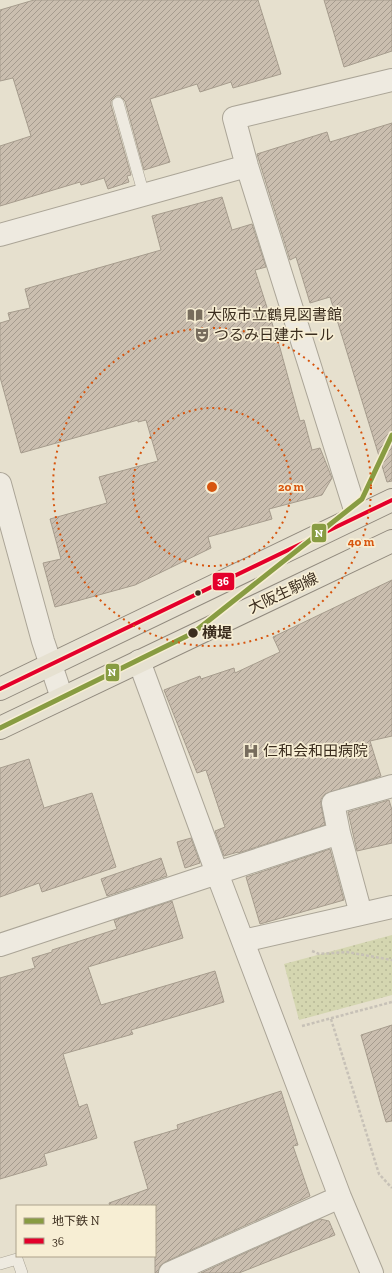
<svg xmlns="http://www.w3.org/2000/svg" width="392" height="1273" font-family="'Zilla Slab','Noto Sans JP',serif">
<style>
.garden{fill:url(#garden-dots)}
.building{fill:url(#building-hatch);stroke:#a69c8d}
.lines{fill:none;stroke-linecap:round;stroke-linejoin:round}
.service-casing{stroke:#aba597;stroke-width:12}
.minor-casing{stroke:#aba597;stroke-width:24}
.primary-casing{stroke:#918a7e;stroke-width:24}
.path{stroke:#c7c1b7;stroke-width:2.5;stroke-dasharray:3 2;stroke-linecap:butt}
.service{stroke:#eeeae0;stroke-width:11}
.minor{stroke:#eeeae0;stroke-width:22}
.primary{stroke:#e6e1d1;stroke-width:22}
.bus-1-casing{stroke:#f7eed4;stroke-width:7}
.bus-1{stroke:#e4002b;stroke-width:4}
.metro-1-casing{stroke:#f7eed4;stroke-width:8}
.metro-1{stroke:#889c42;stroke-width:5}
.ring{fill:none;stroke:#d7550e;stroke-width:2;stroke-dasharray:2 4}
.bus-dot{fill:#3b2d1e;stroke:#f7eed4;stroke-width:1.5}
.labels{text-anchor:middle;stroke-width:3.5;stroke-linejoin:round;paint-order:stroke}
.poi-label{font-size:15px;fill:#3b2d1e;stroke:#f7eed4;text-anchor:start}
.street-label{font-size:15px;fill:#3b2d1e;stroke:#f7eed4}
.stop-label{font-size:15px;font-weight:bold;fill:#3b2d1e;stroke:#f7eed4;text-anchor:start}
.centre{fill:#d7550e;stroke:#f7eed4;stroke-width:2}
.ring-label{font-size:12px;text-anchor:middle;font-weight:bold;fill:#d7550e;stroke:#f7eed4;stroke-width:3.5;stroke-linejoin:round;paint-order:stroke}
.line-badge{stroke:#f7eed4;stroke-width:1.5}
.badge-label{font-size:11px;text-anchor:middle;font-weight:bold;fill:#fff}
</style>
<defs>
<pattern id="garden-dots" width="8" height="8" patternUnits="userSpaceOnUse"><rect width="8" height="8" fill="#d4d6b0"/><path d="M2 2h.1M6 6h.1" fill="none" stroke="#b7b897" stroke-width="1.8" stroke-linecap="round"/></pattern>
<pattern id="building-hatch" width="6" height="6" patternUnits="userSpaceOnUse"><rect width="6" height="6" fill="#cabeaf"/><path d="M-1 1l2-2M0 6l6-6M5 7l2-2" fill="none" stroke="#a59b8e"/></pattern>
</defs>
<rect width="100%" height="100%" fill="#e6e0ce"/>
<path class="garden" d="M392 935V995L299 1020 284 964Z"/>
<path class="building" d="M34 0H258L281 74 233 88 231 82 200 92 197 84 150 99 170 162 144 170 125 101 120 96H116L111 101V105L131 175 127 176 129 182 108 189 104 178 81 185 80 182 0 206V146L31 136 13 78 0 81V10Z
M324 0H392V51L344 67Z
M392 123V481L387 482 330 297 310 303 296 257 290 260 257 154 327 132 330 142Z
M222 197 232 230 252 224 266 267 255 270 280 348 300 421 304 420 312 450 320 448 332 478 322 495 269 509 272 519 208 537 211 548 135 585 55 607 43 563 61 559 50 519 107 503 99 477 158 461 146 420 138 422V420L21 453 0 377V323L10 320 8 313 30 308 25 289 161 250 152 216Z
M392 580V736L370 741 381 776 325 794 321 799V805L325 825 238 853V852L224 856 215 831 225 827 206 770 197 773 164 690 200 676 201 679 234 668 235 673 280 652 273 637Z
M29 759 44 808 92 793 116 867 42 892 39 883 0 897V768Z
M389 800 392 810V843L357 851 348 812Z
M191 838 200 863 185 868 177 842Z
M330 849 344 900 260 924 246 877Z
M161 858 167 876 107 896 101 879Z
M172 901 183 938 88 967 101 1005 215 971 224 1002 131 1030 133 1034 63 1054 79 1107 87 1104 97 1138 44 1154 47 1165 0 1179V978L35 968 32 958 52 952V950L117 929 114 920Z
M392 1025V1121L386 1122 361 1035Z
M281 1091 298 1145 293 1146 310 1196 165 1262 160 1266 158 1273H155V1206H110L109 1203 148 1189 134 1142 178 1129 177 1125Z
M320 1219 329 1221 335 1235 239 1273H201Z"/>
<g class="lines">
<defs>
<path id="service" d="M118 103 144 195
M0 1264 17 1259 22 1273"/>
<path id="minor" d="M0 235 247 166
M0 484 43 641 62 698
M357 516 247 166 234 118 392 80
M139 661 217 873 339 833
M361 914 339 833 333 803 392 786
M243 941 392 907
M0 945 217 873 340 1197 372 1273
M170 1273 340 1197"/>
<path id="primary" d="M0 689 392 500
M0 728 392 541"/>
</defs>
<use href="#service" class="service-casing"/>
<use href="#minor" class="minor-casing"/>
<use href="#primary" class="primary-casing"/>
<path class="path" d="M312 951 319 954 347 952 392 960
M331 1019 379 1174 392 1188
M302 1026 392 1002"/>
<use href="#service" class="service"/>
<use href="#minor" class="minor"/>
<use href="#primary" class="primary"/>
<defs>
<path id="bus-1" d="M0 689 392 500"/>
</defs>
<use href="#bus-1" class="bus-1-casing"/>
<use href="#bus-1" class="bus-1"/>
<defs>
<path id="metro-1" d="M0 728 193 633 362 499 392 435"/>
</defs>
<use href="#metro-1" class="metro-1-casing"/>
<use href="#metro-1" class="metro-1"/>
</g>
<g class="ring">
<circle cx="212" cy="487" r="79"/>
<circle cx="212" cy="487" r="159"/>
</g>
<defs>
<symbol id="library-bare" viewBox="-9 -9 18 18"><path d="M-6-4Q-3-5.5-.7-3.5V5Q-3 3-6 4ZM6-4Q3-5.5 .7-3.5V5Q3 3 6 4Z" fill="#776c5c" stroke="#f7eed4" stroke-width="2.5" paint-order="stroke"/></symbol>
<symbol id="theatre-bare" viewBox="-9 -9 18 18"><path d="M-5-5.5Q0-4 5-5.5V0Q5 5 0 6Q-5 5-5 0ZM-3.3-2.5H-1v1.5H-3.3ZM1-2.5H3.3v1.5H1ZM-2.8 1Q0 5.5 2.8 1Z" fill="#776c5c" stroke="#f7eed4" stroke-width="2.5" paint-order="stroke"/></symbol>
<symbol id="hospital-bare" viewBox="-9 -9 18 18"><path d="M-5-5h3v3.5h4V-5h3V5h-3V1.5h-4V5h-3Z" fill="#776c5c" stroke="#f7eed4" stroke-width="2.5" paint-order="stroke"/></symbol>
</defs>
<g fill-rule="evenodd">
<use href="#library-bare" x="184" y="304" width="22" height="22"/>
<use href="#theatre-bare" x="191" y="324" width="22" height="22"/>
<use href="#hospital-bare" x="240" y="740" width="22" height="22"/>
</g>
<g class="bus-dot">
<circle cx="198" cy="593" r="3.5"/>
<circle cx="193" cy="633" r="5.5"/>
</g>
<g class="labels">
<g class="poi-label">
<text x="207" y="320">大阪市立鶴見図書館</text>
<text x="214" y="340">つるみ日建ホール</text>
<text x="263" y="756">仁和会和田病院</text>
</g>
<g class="street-label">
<text transform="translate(283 593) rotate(-25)" y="5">大阪生駒線</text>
</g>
<g class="stop-label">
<text x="202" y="638">横堤</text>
</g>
</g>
<circle cx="212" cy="487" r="6" class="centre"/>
<g class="ring-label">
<text x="291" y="491">20 m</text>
<text x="361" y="546">40 m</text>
</g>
<g class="line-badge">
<rect x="311" y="523" width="16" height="20" rx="4" fill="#889c42"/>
<rect x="212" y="572" width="23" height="19" rx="4" fill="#e4002b"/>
<rect x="105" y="663" width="15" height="19" rx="4" fill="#889c42"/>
</g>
<g class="badge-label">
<text x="319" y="537">N</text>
<text x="223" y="585">36</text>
<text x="112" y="676">N</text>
</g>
<rect x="16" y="1205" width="140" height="52" fill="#f7eed4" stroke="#aca18b"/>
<rect x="24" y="1218" width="20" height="6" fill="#889c42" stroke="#aca18b"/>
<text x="52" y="1225" font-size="12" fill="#3b2d1e">地下鉄 N</text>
<rect x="24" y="1238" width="20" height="6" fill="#e4002b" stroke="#aca18b"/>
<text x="52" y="1245" font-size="12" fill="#3b2d1e">36</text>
</svg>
